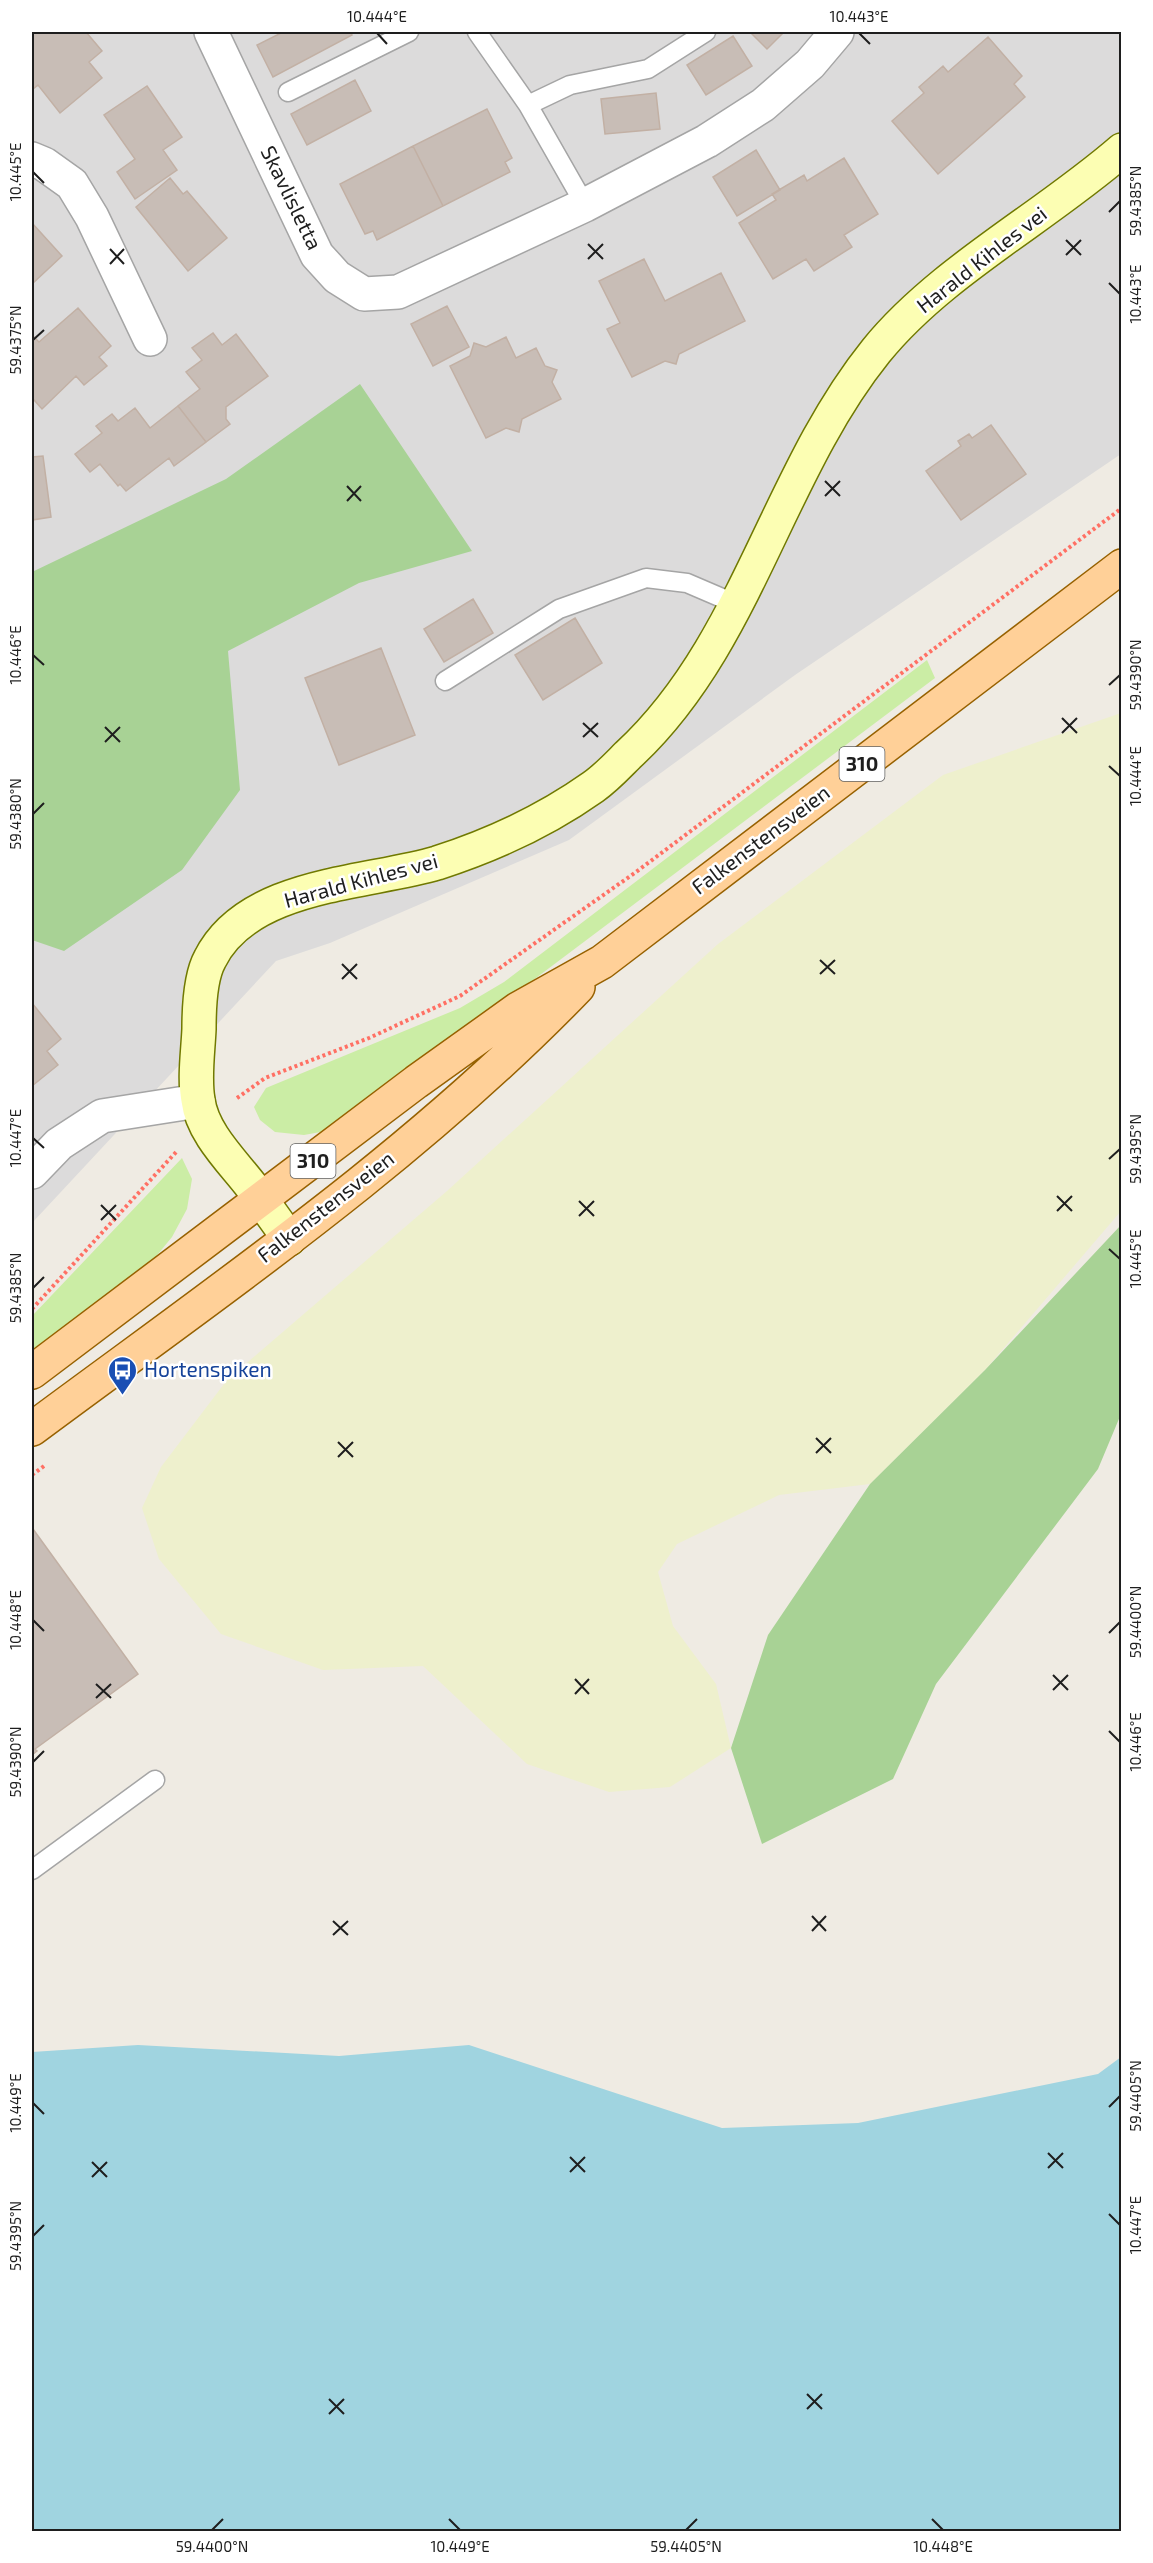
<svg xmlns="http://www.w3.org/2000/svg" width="1153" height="2563" font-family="'Exo 2',sans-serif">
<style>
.residential{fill:#dcdbdb}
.farmland{fill:#eef0cd}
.grass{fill:#cbeda5}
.forest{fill:#a8d295}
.water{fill:#a0d4e0}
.building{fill:#c8bdb6;stroke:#c2b0a4;stroke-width:1.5}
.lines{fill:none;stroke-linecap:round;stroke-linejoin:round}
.lane-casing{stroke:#a5a5a5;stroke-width:21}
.street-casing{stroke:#a5a5a5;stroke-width:36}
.secondary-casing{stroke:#707900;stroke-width:36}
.primary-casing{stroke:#976100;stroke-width:36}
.path{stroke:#ff7064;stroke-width:4;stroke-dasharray:3 3;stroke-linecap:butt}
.lane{stroke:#fff;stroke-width:18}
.street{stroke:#fff;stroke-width:33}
.secondary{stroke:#fcfeb3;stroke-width:33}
.primary{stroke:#ffd098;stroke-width:33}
.ticks{fill:none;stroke:#1e1e1e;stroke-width:2}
.labels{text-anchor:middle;stroke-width:5;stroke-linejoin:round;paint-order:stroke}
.shield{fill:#fff;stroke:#626262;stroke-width:1.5}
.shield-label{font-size:20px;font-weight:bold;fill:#1e1e1e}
.street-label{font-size:21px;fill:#1e1e1e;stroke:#fff}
.transit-label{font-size:21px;fill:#164399;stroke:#fff;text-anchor:start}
.neatline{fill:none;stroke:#1e1e1e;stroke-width:2}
.ticks-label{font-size:15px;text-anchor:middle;fill:#1e1e1e}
</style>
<rect width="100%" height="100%" fill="#efebe3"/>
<path class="residential" d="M32 32H1121V454L795 675 569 840 330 943 276 961 32 1223Z"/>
<path class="farmland" d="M1121 713V1211L985 1370 870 1484 779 1495 677 1544 658 1572 673 1626 716 1684 731 1748 670 1787 609 1792 527 1764 423 1666 323 1670 221 1634 159 1559 142 1508 161 1467 227 1380 447 1191 718 944 943 775Z"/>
<path class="grass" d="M927 660 935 678 363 1108 326 1131 304 1135 275 1132 260 1120 254 1107 266 1088 460 1008 504 982Z
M182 1158 192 1179 187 1209 172 1237 144 1271 32 1356V1316Z"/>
<path class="forest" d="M360 384 472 551 359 583 228 651 240 790 182 870 64 951 32 940V572L226 479Z
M1121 1225V1414L1098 1469 936 1684 893 1779 762 1844 731 1748 768 1635 870 1484 985 1370Z"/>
<path class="water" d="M138 2045 339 2056 469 2045 722 2128 858 2123 1098 2074 1121 2057V2531H32V2052Z"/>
<path class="building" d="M32 32H86L102 51 89 62 102 78 60 113 38 85 33 89 32 87Z
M283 32H350L352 35 273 77 257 45Z
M750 32H784L767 49Z
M733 36 752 66 706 95 687 65Z
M988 37 1022 76 1014 84 1025 97 938 174 892 121 924 93 919 87 943 66 948 72Z
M355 80 371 111 307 145 291 114Z
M147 86 182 137 163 150 177 170 135 199 117 172 135 159 104 115Z
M656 93 660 129 605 134 601 99Z
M487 109 512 158 505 162 510 172 443 206 413 146Z
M413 146 443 206 377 240 373 231 365 234 340 184Z
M756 150 780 190 737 216 713 177Z
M844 158 878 214 844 235 852 247 814 271 806 259 773 279 739 223 776 200 772 194 804 175 807 181Z
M170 178 183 194 187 191 227 238 188 271 136 207Z
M32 223 62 256 32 284Z
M644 259 665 301 721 273 745 321 679 354 676 364 665 361 632 377 607 329 620 323 599 281Z
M447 306 469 347 433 366 411 324Z
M78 308 111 346 99 357 107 366 84 385 76 376 42 409 34 400 32 401V335L39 342Z
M213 333 222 345 236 334 268 376 226 407V419L230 424 206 442 178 406 200 389 186 372 202 360 192 348Z
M506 337 516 358 536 348 545 366 557 370 552 382 561 399 522 419 519 432 506 428 486 438 450 366 470 356 474 343 486 347Z
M178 406 206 442 174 466 169 458 126 491 120 484 118 486 100 464 90 472 75 454 102 433 96 426 112 414 118 421 135 408 150 428Z
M991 425 1026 474 961 520 926 471 961 446 958 441 969 434 972 438Z
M43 456 51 517 32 520V457Z
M473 599 493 633 444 662 424 629Z
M575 618 602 663 543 700 515 655Z
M381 648 415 735 339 765 305 678Z
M32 1003 61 1039 47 1051 58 1065 32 1086Z
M33 1529 138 1674 35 1749 37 1751 32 1755Z"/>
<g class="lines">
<defs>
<path id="lane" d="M477 32 528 105 585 205
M288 92 409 32
M528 105 570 85 648 69 706 32
M445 681 559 609 646 578 687 583 736 604
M32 1870 155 1780"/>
<path id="street" d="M211 32 317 255 337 277 364 294 398 292 585 205 707 141 763 105 810 64 837 32
M32 159 44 164 72 184 92 217 150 339
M32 1172 59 1144 102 1116 198 1101"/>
<path id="secondary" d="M289 1239C277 1221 264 1204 252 1187 233 1162 202 1133 198 1100 194 1078 198 1052 199 1029 199 1008 200 977 210 959 248 883 366 884 437 863 493 845 545 821 593 787 606 778 617 766 628 755 747 645 776 475 876 351 940 272 1044 218 1122 150"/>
<path id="primary" d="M32 1372 416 1082 518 1009 602 962 1122 566
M32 1429C219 1290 415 1156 578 987"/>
</defs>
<use href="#lane" class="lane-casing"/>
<use href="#street" class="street-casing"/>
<use href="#secondary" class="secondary-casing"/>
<use href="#primary" class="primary-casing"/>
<path class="path" d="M237 1098 265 1078 369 1038 460 996 636 872 1122 508
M32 1309 177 1151
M32 1475 44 1466"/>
<use href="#lane" class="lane"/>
<use href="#street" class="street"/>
<use href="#secondary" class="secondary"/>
<use href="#primary" class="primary"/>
</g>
<path class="ticks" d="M377 33 387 44M859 33 870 44M33 172 44 183M1109 212 1120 201M1066 240 1081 255M588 244 603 259M110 249 124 264M1066 255 1081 240M588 259 603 244M110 264 124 249M1109 283 1120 294M33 340 44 330M825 481 840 496M347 486 361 501M825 496 840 481M347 501 361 486M33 655 44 665M1109 685 1120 675M1062 718 1077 733M583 723 598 737M105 727 120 742M1062 733 1077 718M583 737 598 723M105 742 120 727M1109 766 1120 776M33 814 44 803M820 960 835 974M342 964 357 979M820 974 835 960M342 979 357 964M33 1138 44 1148M1109 1159 1120 1149M1057 1196 1072 1211M579 1201 594 1216M101 1205 116 1220M1057 1211 1072 1196M579 1216 594 1201M101 1220 116 1205M1109 1249 1120 1259M33 1288 44 1277M816 1438 831 1453M338 1442 353 1457M816 1453 831 1438M338 1457 353 1442M33 1620 44 1631M1109 1633 1120 1622M1053 1675 1068 1690M575 1679 589 1694M96 1684 111 1698M1053 1690 1068 1675M575 1694 589 1679M96 1698 111 1684M1109 1731 1120 1742M33 1762 44 1751M812 1916 826 1931M333 1921 348 1935M812 1931 826 1916M333 1935 348 1921M33 2103 44 2114M1109 2107 1120 2096M1048 2153 1063 2168M570 2157 585 2172M92 2162 107 2177M1048 2168 1063 2153M570 2172 585 2157M92 2177 107 2162M1109 2214 1120 2225M33 2236 44 2225M807 2394 822 2409M329 2399 344 2414M807 2409 822 2394M329 2414 344 2399M449 2519 460 2530M932 2519 943 2530M212 2530 223 2519M686 2530 697 2519"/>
<defs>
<symbol id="bus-pin" viewBox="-11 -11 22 30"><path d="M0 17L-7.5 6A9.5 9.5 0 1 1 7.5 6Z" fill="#1a4fb4" stroke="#fff"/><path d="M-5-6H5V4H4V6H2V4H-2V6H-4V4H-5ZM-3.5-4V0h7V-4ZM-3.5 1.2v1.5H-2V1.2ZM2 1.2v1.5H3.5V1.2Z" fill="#fff"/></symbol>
</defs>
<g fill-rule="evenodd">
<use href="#bus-pin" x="106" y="1354" width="33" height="45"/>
</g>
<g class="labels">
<g class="shield">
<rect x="839.5" y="747" width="45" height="34" rx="4.5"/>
<rect x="290.5" y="1144" width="45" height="34" rx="4.5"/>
</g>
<g class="shield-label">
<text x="862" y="771">310</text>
<text x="313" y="1168">310</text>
</g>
<g class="street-label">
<text transform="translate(291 198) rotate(64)" y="7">Skavlisletta</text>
<text transform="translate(982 260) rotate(-38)" y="7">Harald Kihles vei</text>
<text transform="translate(761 840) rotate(-37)" y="7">Falkenstensveien</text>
<text transform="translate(361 881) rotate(-15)" y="7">Harald Kihles vei</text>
<text transform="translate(326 1207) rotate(-38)" y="7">Falkenstensveien</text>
</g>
<g class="transit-label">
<text x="144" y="1377">Hortenspiken</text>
</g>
</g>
<rect width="1153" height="2563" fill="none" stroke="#ffffff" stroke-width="66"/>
<rect x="33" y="33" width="1087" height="2497" class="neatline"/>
<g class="ticks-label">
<text x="377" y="22">10.444°E</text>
<text x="859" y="22">10.443°E</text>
<text transform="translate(16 172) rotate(-90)" y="5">10.445°E</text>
<text transform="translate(1136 201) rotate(-90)" y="5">59.4385°N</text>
<text transform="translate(1136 294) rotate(-90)" y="5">10.443°E</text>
<text transform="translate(16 340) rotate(-90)" y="5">59.4375°N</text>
<text transform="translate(16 655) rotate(-90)" y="5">10.446°E</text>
<text transform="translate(1136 675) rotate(-90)" y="5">59.4390°N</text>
<text transform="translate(1136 776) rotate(-90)" y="5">10.444°E</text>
<text transform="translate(16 814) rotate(-90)" y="5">59.4380°N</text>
<text transform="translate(16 1138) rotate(-90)" y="5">10.447°E</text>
<text transform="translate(1136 1149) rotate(-90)" y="5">59.4395°N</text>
<text transform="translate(1136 1259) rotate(-90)" y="5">10.445°E</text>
<text transform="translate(16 1288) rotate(-90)" y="5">59.4385°N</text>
<text transform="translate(16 1620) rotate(-90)" y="5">10.448°E</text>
<text transform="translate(1136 1622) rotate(-90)" y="5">59.4400°N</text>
<text transform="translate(1136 1742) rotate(-90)" y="5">10.446°E</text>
<text transform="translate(16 1762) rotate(-90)" y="5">59.4390°N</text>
<text transform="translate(1136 2096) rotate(-90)" y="5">59.4405°N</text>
<text transform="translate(16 2103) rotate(-90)" y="5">10.449°E</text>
<text transform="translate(1136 2225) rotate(-90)" y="5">10.447°E</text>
<text transform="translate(16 2236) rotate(-90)" y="5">59.4395°N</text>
<text x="212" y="2552">59.4400°N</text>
<text x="460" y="2552">10.449°E</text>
<text x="686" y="2552">59.4405°N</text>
<text x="943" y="2552">10.448°E</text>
</g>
</svg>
